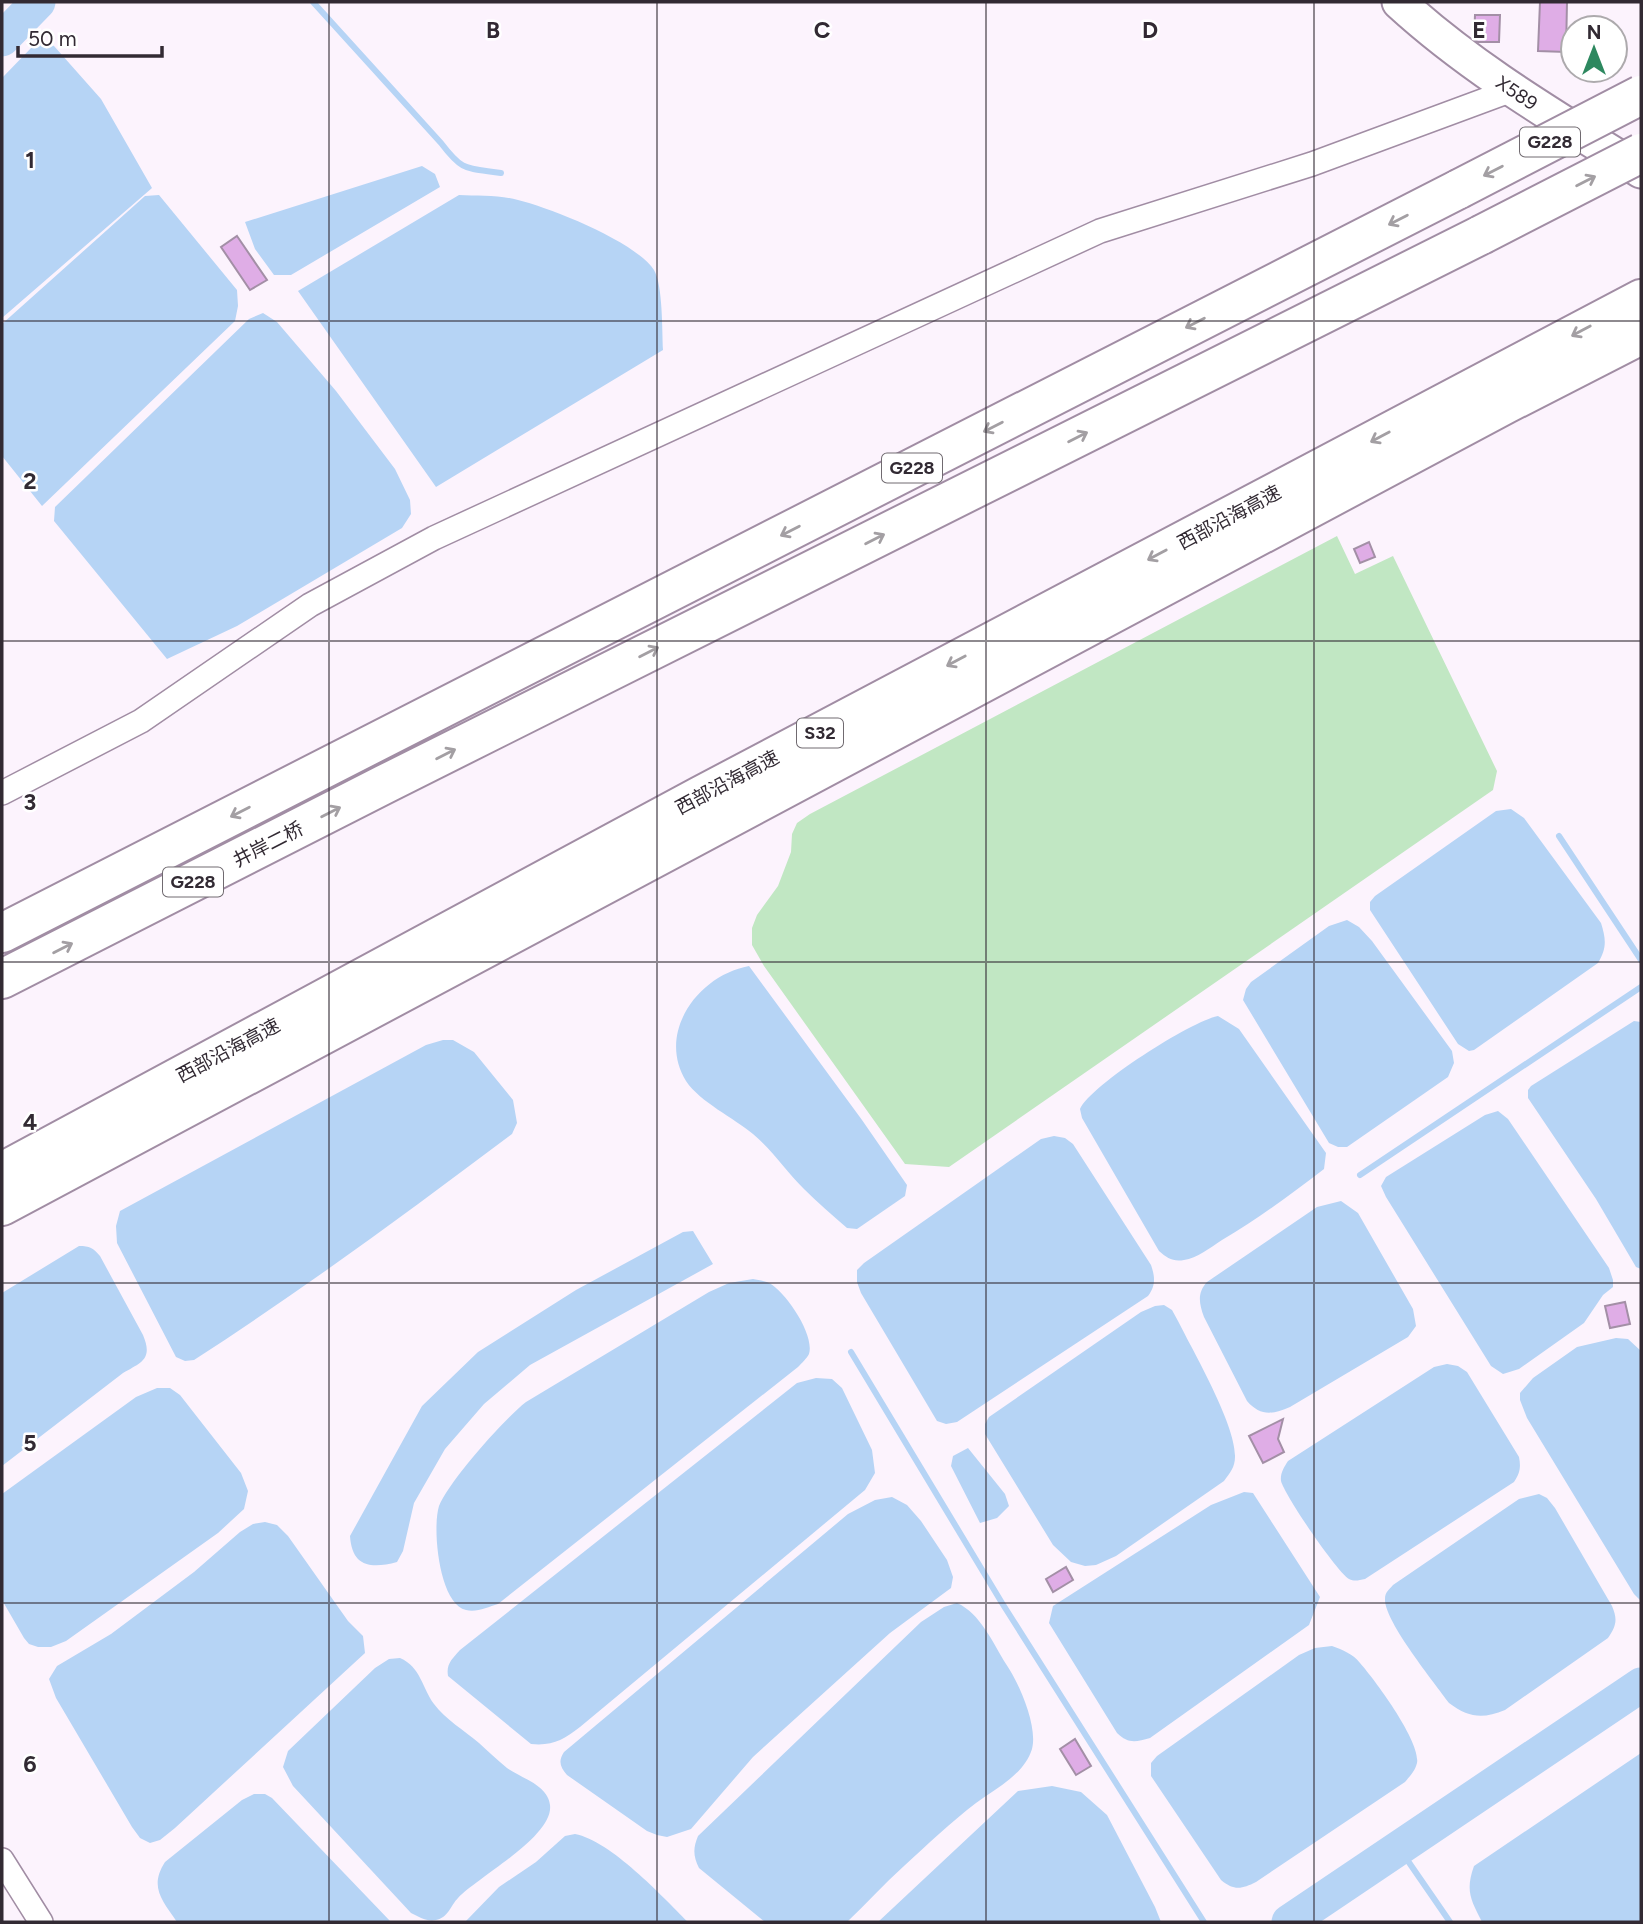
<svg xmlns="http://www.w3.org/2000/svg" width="1643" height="1924" font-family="Figtree,'Noto Sans SC',sans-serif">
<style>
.green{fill:#c1e7c3}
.water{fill:#b6d4f5}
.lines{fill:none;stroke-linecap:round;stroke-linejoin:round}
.stream{stroke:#b6d4f5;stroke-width:6}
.river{stroke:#b6d4f5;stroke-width:35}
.building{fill:#dfade6;stroke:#a38fa6;stroke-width:2}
.street-casing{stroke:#a18da4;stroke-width:26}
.secondary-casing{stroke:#a18da4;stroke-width:37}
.highway-casing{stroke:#a18da4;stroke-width:42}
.street{stroke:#fff;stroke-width:23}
.secondary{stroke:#fff;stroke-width:33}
.highway{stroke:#fff;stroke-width:38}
.highway-bridge-casing{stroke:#a18da4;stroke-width:42;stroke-linecap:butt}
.highway-bridge{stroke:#fff;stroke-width:38}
.oneway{stroke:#a39fa3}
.grid{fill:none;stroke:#322a33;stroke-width:2;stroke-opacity:0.55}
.labels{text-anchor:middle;stroke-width:5;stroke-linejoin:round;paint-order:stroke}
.shield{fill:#fff;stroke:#706a70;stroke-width:2}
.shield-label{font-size:18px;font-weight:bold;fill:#322a33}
.street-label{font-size:19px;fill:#322a33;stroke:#fff}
.grid-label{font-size:23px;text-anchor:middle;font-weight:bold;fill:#322a33;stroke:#fff;stroke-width:5;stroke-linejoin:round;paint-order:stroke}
</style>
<rect width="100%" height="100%" fill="#fcf3fd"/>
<path class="green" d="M1337 536 1355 574 1393 556 1497 771 1493 790 949 1167 905 1164 764 966 752 945V928L757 915 778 886 791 852 792 834 797 823 810 814Z"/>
<path class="water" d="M44 42 54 46 101 99 152 188 2 318V78L33 46Z
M422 166 435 174 440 187 291 275H274L255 249 245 222Z
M159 195 237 290 238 306 235 321 42 506 2 456V324L145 196Z
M459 195C478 196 500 195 518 200 551 208 636 242 654 270 663 285 662 331 663 350L436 487 298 291Z
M263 313 277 322 336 391 395 469 410 500 411 514 402 528 237 626 167 659 54 521 55 507 249 319Z
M1511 809 1524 818 1601 923C1606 939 1607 948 1598 963L1474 1050 1469 1051 1458 1044 1370 910V902L1375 896 1496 811Z
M1347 920 1359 927 1372 941 1452 1051 1454 1063 1448 1077 1347 1147H1338L1329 1143 1243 1000 1246 989 1251 982 1329 926Z
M749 966 862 1120 907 1185 905 1196 857 1229 847 1228C832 1215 817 1202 804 1189 786 1171 772 1150 753 1134 734 1118 700 1102 686 1081 656 1032 699 975 749 966Z
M1218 1016 1239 1029 1326 1153 1324 1169C1291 1194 1258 1219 1222 1240 1210 1248 1197 1258 1184 1260 1173 1262 1167 1258 1159 1251L1082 1118 1080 1109C1091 1085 1191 1021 1218 1016Z
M1634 1021 1641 1022V1269L1636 1267 1596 1199 1528 1098V1090L1531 1086Z
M443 1040H453L474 1052 513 1100 517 1123 512 1134C408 1212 304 1289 194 1360L185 1361 176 1357 117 1243 116 1226 120 1211 426 1045Z
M1498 1111 1508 1119 1609 1268 1613 1280V1287L1603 1295 1584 1323 1519 1369 1503 1374 1491 1366 1386 1197 1381 1186 1386 1177 1485 1115Z
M1054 1136 1065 1138 1073 1144 1151 1265C1155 1277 1156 1285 1148 1296L957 1422 946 1424 937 1421 861 1293 857 1282V1270L864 1263 1041 1139Z
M1341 1201 1358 1213 1413 1309 1416 1326 1408 1337 1290 1407C1272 1415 1260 1416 1247 1401L1204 1317C1199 1303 1197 1293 1207 1282L1317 1207Z
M693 1231 713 1264 530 1365 484 1404 445 1449 414 1503 403 1551 397 1562C371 1569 352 1567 350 1536L422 1406 478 1352 576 1290 683 1232Z
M79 1246C90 1246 93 1248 100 1256L143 1335C153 1359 142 1362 123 1373L2 1466V1293Z
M753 1279C758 1280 765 1281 769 1283 786 1292 815 1335 809 1354 807 1358 802 1363 798 1367L498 1604C488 1607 476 1613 466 1610 439 1604 432 1528 439 1506 449 1481 504 1419 526 1402L709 1292 729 1283Z
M1164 1305 1172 1310 1178 1321C1194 1353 1236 1425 1235 1457 1235 1467 1230 1473 1224 1481L1116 1556 1096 1565 1085 1566 1071 1562 1053 1545 985 1434V1424L989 1417 1141 1312 1155 1306Z
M1616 1338 1628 1339 1641 1351V1601L1634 1594 1527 1418 1520 1400V1393L1533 1378 1577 1347Z
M1447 1364 1458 1366 1467 1372 1519 1457C1521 1467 1520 1473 1514 1482L1365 1579C1359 1580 1355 1582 1349 1579 1337 1572 1285 1496 1281 1481 1280 1474 1284 1467 1288 1461L1434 1367Z
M816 1378 832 1379 842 1388 872 1450 875 1473 865 1490 580 1727C563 1740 553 1746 531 1744L448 1676C446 1664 452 1659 460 1650L797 1383Z
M157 1388H170L180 1395 241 1473 248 1491 244 1509 218 1533 66 1641 51 1647H38L29 1644 24 1638 2 1600V1494L136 1397Z
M968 1448 1005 1494 1009 1506 997 1518 980 1523 951 1466 953 1456Z
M1244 1492 1253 1493 1320 1597 1309 1625 1150 1738C1136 1742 1128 1744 1117 1733L1049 1623 1053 1606 1211 1505Z
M1539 1494 1547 1498 1555 1508 1612 1606C1618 1620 1616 1626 1608 1638L1505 1710C1483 1719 1469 1718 1449 1703 1435 1683 1384 1621 1385 1599 1385 1592 1389 1590 1393 1585L1519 1499Z
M892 1497 907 1505 921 1521 947 1560 953 1577 951 1588 890 1633 753 1757 691 1829 667 1837 657 1835 647 1831 567 1775C560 1767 558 1761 564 1752L848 1514 875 1500Z
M265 1522 277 1525 288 1536 348 1621 363 1636 365 1653 175 1828 160 1840 150 1843 140 1838 132 1827 56 1698 49 1679 57 1666 111 1634 194 1572 240 1532 253 1524Z
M957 1603C980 1613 993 1643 1006 1664 1019 1683 1038 1726 1032 1749 1024 1775 996 1788 976 1803 951 1822 927 1845 904 1866 884 1884 866 1904 847 1922H765L699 1868C693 1856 693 1848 698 1836L921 1622 944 1607Z
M1332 1646C1343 1650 1353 1654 1360 1663 1375 1680 1421 1742 1417 1763 1415 1771 1410 1776 1405 1782L1256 1882C1242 1889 1234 1891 1221 1880L1151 1776V1763L1157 1756 1299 1655 1315 1648Z
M400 1658C421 1667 422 1688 434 1704 445 1719 465 1731 479 1743 488 1751 497 1760 507 1768 521 1778 548 1785 550 1805 554 1836 478 1877 458 1898 451 1905 448 1918 436 1920 427 1922 419 1917 411 1913L293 1786 283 1767 288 1751 375 1668 389 1659Z
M1641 1753V1922H1482C1471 1900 1465 1891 1474 1866Z
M1052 1786 1081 1792 1107 1815 1155 1907 1161 1922H878L1018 1791Z
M254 1794H265L272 1798 391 1922H177C162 1900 149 1887 165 1862L242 1800Z
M575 1834C611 1841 662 1896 688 1922H465L499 1887 536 1862 565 1836Z"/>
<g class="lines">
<path class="stream" d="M313 2 441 143C463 172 466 168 501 173
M1559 836 1641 960
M1360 1175 1641 987
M851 1352 1002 1603 1204 1922
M1399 1848 1450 1922"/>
<path class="river" d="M2 39 38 2
M1289 1922 1641 1685"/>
</g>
<path class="building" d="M1540 2H1567L1566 52 1538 51Z
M1475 15H1500L1499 42H1478L1474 39Z
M237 236 267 280 250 290 221 247Z
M1369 542 1375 557 1360 563 1354 549Z
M1625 1302 1630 1324 1610 1328 1605 1306Z
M1283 1419 1278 1439 1284 1452 1263 1463 1249 1436Z
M1066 1567 1073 1580 1053 1592 1046 1579Z
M1075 1739 1091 1766 1076 1775 1060 1749Z"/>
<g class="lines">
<defs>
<path id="street" d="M2 793 141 721 310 605 434 538 1100 231 1312 164 1512 90
M2 1860 41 1922"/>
<g id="secondary">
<path id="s1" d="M1399 2C1472 69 1558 119 1641 171"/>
</g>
<path id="highway" d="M2 933 1459 189
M2 979 385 784 1481 235
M2 1172 700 796 1641 299
M2 1206 1506 404 1641 335"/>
</defs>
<use href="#street" class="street-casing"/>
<use href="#secondary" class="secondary-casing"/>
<use href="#highway" class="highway-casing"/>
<use href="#street" class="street"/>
<use href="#secondary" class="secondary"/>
<use href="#highway" class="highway"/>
<defs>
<path id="highway-bridge" d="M1459 189 1641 95
M1481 235 1641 153"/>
</defs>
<use href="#highway-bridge" class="highway-bridge-casing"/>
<use href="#highway-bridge" class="highway-bridge"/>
</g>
<defs><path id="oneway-shaft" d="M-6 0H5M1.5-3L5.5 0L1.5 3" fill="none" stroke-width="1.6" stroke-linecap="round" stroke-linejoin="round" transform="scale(1.75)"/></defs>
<g class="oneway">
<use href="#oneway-shaft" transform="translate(1493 171) rotate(153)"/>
<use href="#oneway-shaft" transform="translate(1586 181) rotate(-27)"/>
<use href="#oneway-shaft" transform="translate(1398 220) rotate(153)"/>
<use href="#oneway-shaft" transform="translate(1195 323) rotate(153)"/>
<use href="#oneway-shaft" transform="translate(1581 331) rotate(152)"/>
<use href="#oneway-shaft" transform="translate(993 427) rotate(153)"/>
<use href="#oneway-shaft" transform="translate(1078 437) rotate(-27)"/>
<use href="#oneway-shaft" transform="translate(1380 437) rotate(152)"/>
<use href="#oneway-shaft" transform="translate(790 531) rotate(153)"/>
<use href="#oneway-shaft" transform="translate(875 539) rotate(-27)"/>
<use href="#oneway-shaft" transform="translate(1157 555) rotate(152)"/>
<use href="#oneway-shaft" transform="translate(649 652) rotate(-27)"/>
<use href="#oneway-shaft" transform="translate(956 661) rotate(152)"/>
<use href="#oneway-shaft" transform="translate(446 754) rotate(-27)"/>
<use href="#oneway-shaft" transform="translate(240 812) rotate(153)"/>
<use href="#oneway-shaft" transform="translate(331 812) rotate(-27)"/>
<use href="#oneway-shaft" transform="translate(63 948) rotate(-27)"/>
</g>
<path class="grid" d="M329 2V1922M657 2V1922M986 2V1922M1314 2V1922M2 321H1641M2 641H1641M2 962H1641M2 1283H1641M2 1603H1641"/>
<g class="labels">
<g class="shield">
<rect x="1520" y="127.5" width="60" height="29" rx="5"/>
<rect x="882" y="453.5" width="60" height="29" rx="5"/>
<rect x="797" y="718.5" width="46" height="29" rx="5"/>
<rect x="163" y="867.5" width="60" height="29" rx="5"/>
</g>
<g class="shield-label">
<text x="1550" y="148">G228</text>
<text x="912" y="474">G228</text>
<text x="820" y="739">S32</text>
<text x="193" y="888">G228</text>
</g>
<g class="street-label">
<text dy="7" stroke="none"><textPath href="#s1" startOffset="149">X589</textPath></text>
<text transform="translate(1229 517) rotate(-28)" y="7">西部沿海高速</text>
<text transform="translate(727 782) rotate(-28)" y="7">西部沿海高速</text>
<text transform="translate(268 844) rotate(-27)" y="7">井岸二桥</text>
<text transform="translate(228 1050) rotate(-28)" y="7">西部沿海高速</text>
</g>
</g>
<g class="grid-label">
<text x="493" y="38">B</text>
<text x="822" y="38">C</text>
<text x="1150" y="38">D</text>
<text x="1479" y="38">E</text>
<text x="30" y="168">1</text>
<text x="30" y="489">2</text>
<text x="30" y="810">3</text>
<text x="30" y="1130">4</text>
<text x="30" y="1451">5</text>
<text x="30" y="1772">6</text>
</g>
<rect width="1643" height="1924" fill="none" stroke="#322a33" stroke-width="7"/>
<g transform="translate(1594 49)"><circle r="33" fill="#ffffff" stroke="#adaaad" stroke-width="2"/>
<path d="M0-5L12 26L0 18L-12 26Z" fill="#2d885f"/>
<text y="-10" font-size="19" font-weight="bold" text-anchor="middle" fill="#322a33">N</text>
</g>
<path d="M18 46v10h144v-10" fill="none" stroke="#322a33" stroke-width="3.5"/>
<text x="28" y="46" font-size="21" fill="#322a33" stroke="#ffffff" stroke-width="5" paint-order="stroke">50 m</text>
</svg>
